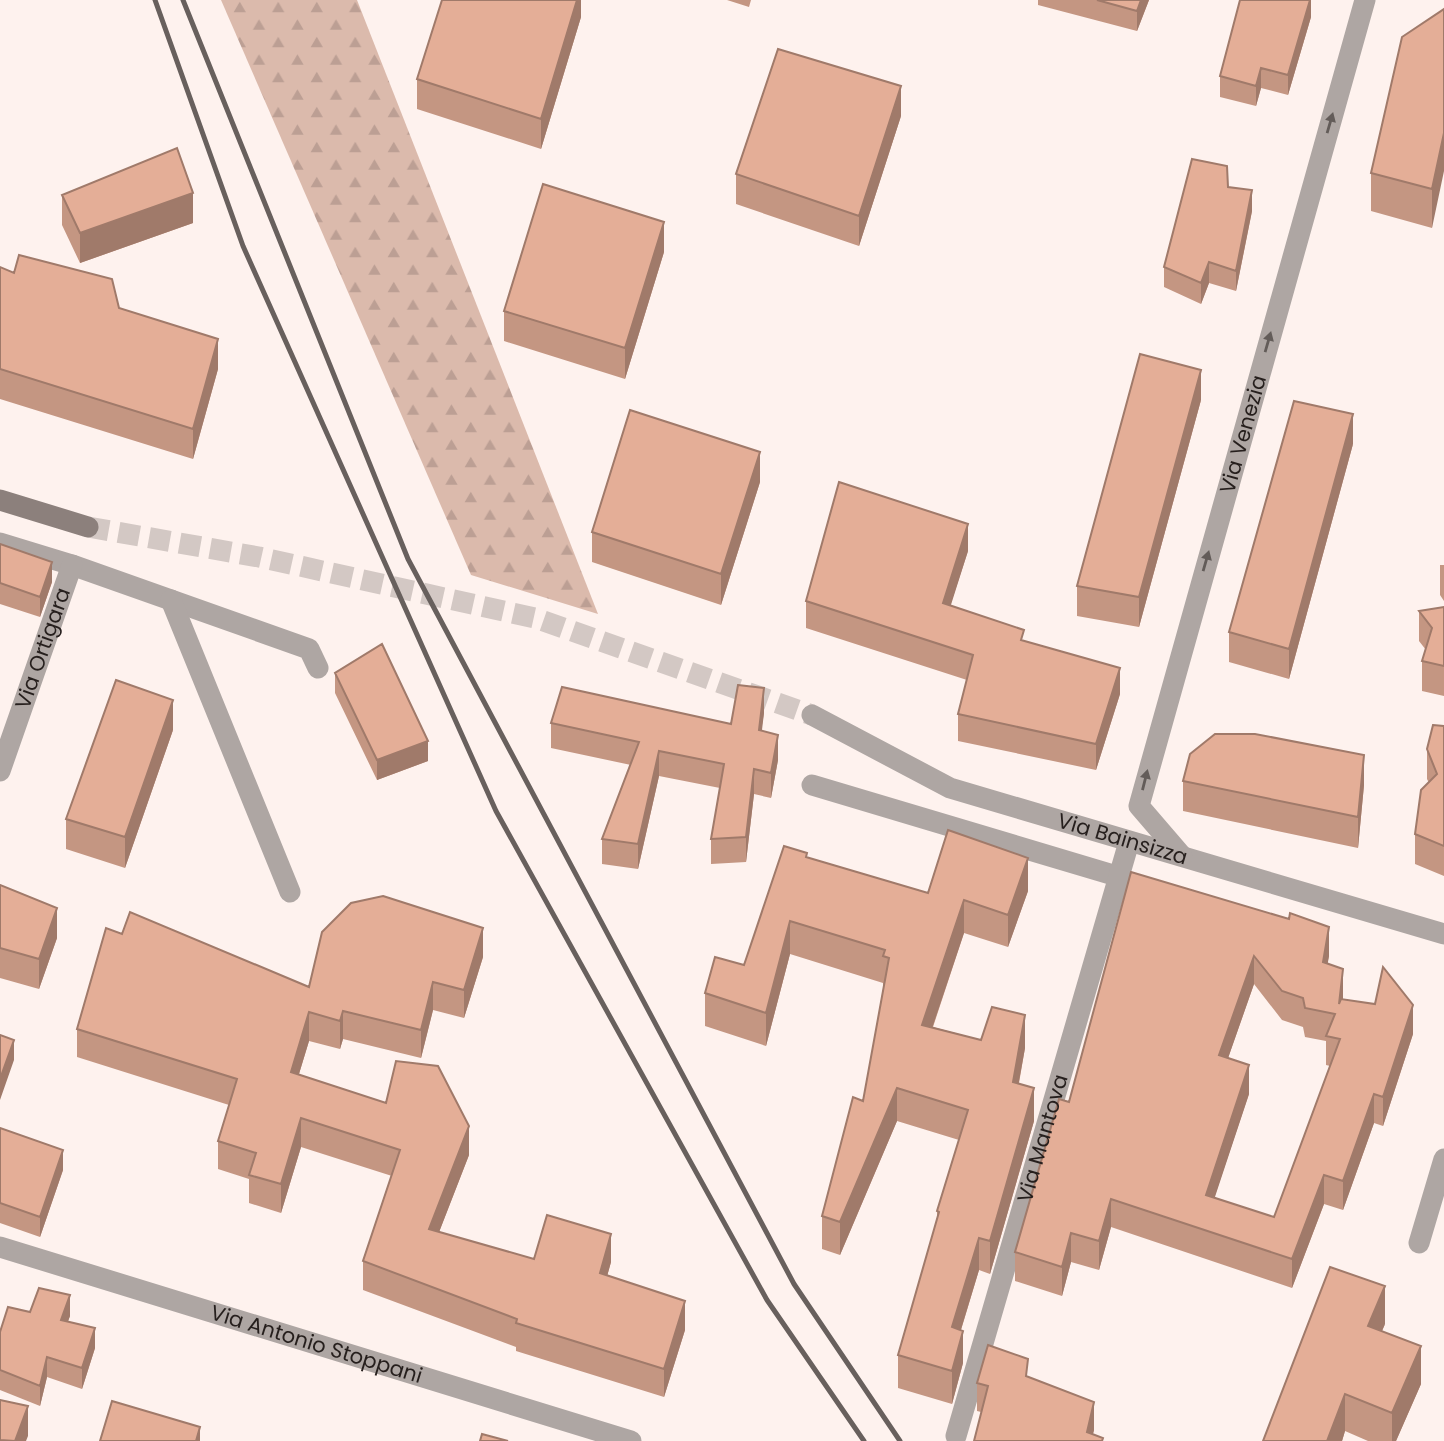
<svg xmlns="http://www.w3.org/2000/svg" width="1444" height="1441" font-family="Poppins,sans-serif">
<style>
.forest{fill:url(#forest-firs)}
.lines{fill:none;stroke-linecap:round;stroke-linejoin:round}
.street-tunnel{stroke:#d3c8c4;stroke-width:21;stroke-dasharray:21 10;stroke-linecap:butt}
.street{stroke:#aea6a3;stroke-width:21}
.secondary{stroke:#8c807c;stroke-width:21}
.rail{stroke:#68605d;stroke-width:5}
.wall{fill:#c49682;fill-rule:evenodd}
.shaded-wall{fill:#a07a6a}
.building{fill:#e4ae97;stroke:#a07a6a;stroke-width:2;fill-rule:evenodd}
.oneway{fill:#635c59}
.labels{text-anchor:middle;stroke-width:5;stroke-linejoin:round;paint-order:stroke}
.street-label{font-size:21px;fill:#261f1d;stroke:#fff}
</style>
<defs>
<pattern id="forest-firs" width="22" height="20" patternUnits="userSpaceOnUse" patternTransform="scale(1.75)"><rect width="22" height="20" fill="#dbbaac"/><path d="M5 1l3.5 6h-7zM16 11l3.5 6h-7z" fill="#bc9f94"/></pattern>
</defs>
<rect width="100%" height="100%" fill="#fef2ee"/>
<path class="forest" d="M221 0H357L598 614 471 575Z"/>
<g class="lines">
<path class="street-tunnel" d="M88 527 259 557 535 618 812 715"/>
<g class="street">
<path d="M0 543 72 565 309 649 318 668"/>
<path d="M171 600 290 892"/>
<path id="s1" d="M812 715 950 788 1444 934"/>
<path id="s2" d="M0 771 72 565"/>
<path d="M812 785 1120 877"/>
<path id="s3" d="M1182 856 1139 806 1365 0"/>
<path d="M1419 1243 1444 1159"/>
<path id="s4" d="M0 1247 631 1441"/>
<path id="s5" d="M956 1436 1129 842"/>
</g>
<path class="secondary" d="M0 500 88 527"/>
<path class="rail" d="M155 0 243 246 496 811 767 1300 864 1441
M183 0 408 559 794 1284 900 1441"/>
</g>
<path class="wall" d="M581 0V17L541 149 417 109V79Z
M727 0H751L749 7Z
M1038 0H1149L1137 31 1038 5Z
M1311 0V17L1288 95 1261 88 1256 106 1220 97V76Z
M1444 9 1432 228 1371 211V173Z
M901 116 859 246 736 204V174Z
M1228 187 1252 211 1236 291 1209 283 1201 304 1164 287V267Z
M62 195 193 223 80 263 62 225Z
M664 252 625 379 504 341V311Z
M0 267 14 273 119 308 218 369 193 459 0 399Z
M1201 400 1139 627 1077 616V586Z
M1353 444 1289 679 1229 662V632Z
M760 482 721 605 592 562V532Z
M0 544 52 582 40 617 0 604Z
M968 551 950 606 1024 641 1120 694 1096 770 958 741V714L967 680 806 628V601Z
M1440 565H1444V601L1440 595Z
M1444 607V696L1422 691V661L1426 650 1419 641V611Z
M335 673 428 761 377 780 335 693Z
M764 713 761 731 778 760 771 798 754 794 746 862 711 864V839L720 788 659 776 638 869 602 864V839L631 765 551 748V723L731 724Z
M1444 726V876L1415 864V834L1429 783 1427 779V749Z
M173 730 125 868 66 849V819Z
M1183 781 1364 785 1358 848 1183 811Z
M807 857 928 893 1028 891 1008 947 964 933 933 1027 981 1040 1025 1048 1019 1083 1034 1121 990 1274 979 1270 961 1330 963 1363 952 1404 898 1388V1355L937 1220V1211L959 1140 897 1121 840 1255 822 1249V1216L863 1101 883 989V983L790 954 766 1046 705 1026V993L744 965Z
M1131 872 1329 956 1327 964 1343 999 1413 1034 1383 1126 1374 1123 1343 1210 1324 1204 1292 1288 1111 1227 1099 1270 1071 1262 1062 1296 1015 1281V1252L1069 1102ZM1254 984 1282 1020 1303 1027 1305 1037 1326 1041V1065L1330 1066 1274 1217 1214 1198 1249 1094 1228 1058Z
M0 885 57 938 39 989 0 978Z
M122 934 309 987 483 957 464 1018 433 1010 421 1058 343 1039 340 1049 309 1041 299 1074 469 1155 439 1232 534 1259 611 1262 607 1276 685 1330 664 1397 516 1351V1347L363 1290V1261L392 1176 301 1147 281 1213 249 1203V1179L218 1169V1141L229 1105 77 1057V1029Z
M0 1128 63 1170 40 1237 0 1223Z
M30 1312 70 1316 68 1321 95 1348 82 1389 47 1377 40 1406 0 1390V1332Z
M1385 1324 1382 1331 1421 1384 1396 1441H1368L1345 1431 1342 1441H1263Z
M1028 1377 1094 1430 1093 1434 1103 1441 977 1411V1383Z"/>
<path class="shaded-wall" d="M577 0H581V17L541 149V119Z
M1141 0H1149L1137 31V11Z
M1310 0H1311V17L1288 95V75Z
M1261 68V88L1256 106V86Z
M901 86V116L859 246V216Z
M1444 133V171L1432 228V189Z
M1252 190V211L1236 291V271Z
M193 193V223L80 263V233Z
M664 222V252L625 379V348Z
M1209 262V283L1201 304V283Z
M218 339V369L193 459V429Z
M1201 370V400L1139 627V597Z
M1353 414V444L1289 679V649Z
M760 452V482L721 605V574Z
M968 524V551L943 630V603Z
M52 562V582L40 617V597Z
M1120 668V694L1096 770V744Z
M764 688V713L759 755V730Z
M173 700V730L125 868V837Z
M778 735V760L771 798V773Z
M428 741V761L377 780V760Z
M659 751V776L638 869V844Z
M1364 755V785L1358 848V817Z
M754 769V794L746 862V837Z
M1028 858V891L1008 947V915Z
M964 900V933L922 1058V1025Z
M57 908V938L39 989V959Z
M790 921V954L766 1046V1013Z
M1329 927V956L1323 991V962Z
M483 928V957L464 1018V990Z
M1254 956V984L1219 1084V1055Z
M1343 969V998L1339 1033V1004Z
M433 982V1010L421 1058V1030Z
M1413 1005V1034L1383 1126V1097Z
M343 1011V1039L340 1049V1021Z
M309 1012V1041L291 1100V1072Z
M1025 1015V1048L1013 1114V1082Z
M14 1040V1060L0 1100V1079Z
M1249 1065V1094L1206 1224V1195Z
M897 1088V1121L840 1255V1222Z
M1034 1088V1121L990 1274V1241Z
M1374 1094V1123L1343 1210V1181Z
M301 1118V1147L281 1213V1184Z
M469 1126V1155L429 1258V1229Z
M63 1150V1170L40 1237V1217Z
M1324 1175V1204L1292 1288V1259Z
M1111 1199V1227L1099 1270V1241Z
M1071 1233V1262L1062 1296V1267Z
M611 1234V1262L600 1302V1273Z
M979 1238V1270L952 1359V1327Z
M1385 1286V1324L1368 1363V1326Z
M70 1295V1316L61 1340V1320Z
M685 1301V1330L664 1397V1369Z
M95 1328V1348L82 1389V1368Z
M963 1331V1363L952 1404V1371Z
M1421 1346V1384L1396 1441H1392V1413Z
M47 1357V1377L40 1406V1386Z
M1345 1394V1431L1342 1441H1327Z
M1094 1402V1430L1091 1441 1087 1432Z
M28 1406V1436L26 1441H15Z
M200 1427V1441H196Z"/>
<path class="building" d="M442 0H577L541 119 417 79Z
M1097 0H1141L1137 11Z
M1240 0H1310L1288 75 1261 68 1256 86 1220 76Z
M1444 9V133L1432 189 1371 173 1402 37Z
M778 49 901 86 859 216 736 174Z
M177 148 193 193 80 233 62 195Z
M1192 159 1227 166 1228 187 1252 190 1236 271 1209 262 1201 283 1164 267Z
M543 184 664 222 625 348 504 311Z
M19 255 112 279 119 308 218 339 193 429 0 369V267L14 273Z
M1140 354 1201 370 1139 597 1077 586Z
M1294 401 1353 414 1289 649 1229 632Z
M630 410 760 452 721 574 592 532Z
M839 482 968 524 943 603 1024 630 1021 640 1120 668 1096 744 958 714 973 655 806 601Z
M0 544 52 562 40 597 0 583Z
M1444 607V666L1422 661 1432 628 1419 611Z
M382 644 428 741 377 760 335 673Z
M116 680 173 700 125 837 66 819Z
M738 685 764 688 759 730 778 735 771 773 754 769 746 837 711 839 724 764 659 751 638 844 602 839 639 742 551 723 562 687 731 724Z
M1433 725 1444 726V846L1415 834 1421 790 1437 774 1427 749Z
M1215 734H1255L1364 755 1358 817 1183 781 1190 754Z
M948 830 1028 858 1008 915 964 900 922 1025 981 1040 992 1007 1025 1015 1013 1082 1034 1088 990 1241 979 1238 952 1327 963 1331 952 1371 898 1355 939 1212 937 1211 968 1110 897 1088 840 1222 822 1216 853 1097 863 1101 889 958 883 956 885 950 790 921 766 1013 705 993 715 957 744 965 784 846 807 853 806 857 928 893Z
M1131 872 1289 919 1290 913 1329 927 1323 962 1343 969 1339 1004 1341 999 1375 1004 1383 967 1413 1005 1383 1097 1374 1094 1343 1181 1324 1175 1292 1259 1111 1199 1099 1241 1071 1233 1062 1267 1015 1252 1059 1099 1069 1102ZM1254 956 1282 991 1303 998 1305 1008 1335 1014 1326 1036 1340 1039 1274 1217 1206 1195 1249 1065 1219 1055Z
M0 885 57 908 39 959 0 948Z
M383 896 483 928 464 990 433 982 421 1030 343 1011 340 1021 309 1012 291 1072 386 1103 396 1061 438 1066 469 1126 429 1229 534 1259 547 1215 611 1234 600 1273 685 1301 664 1369 516 1323 517 1319 363 1261 400 1150 301 1118 281 1184 249 1175 256 1153 218 1141 237 1079 77 1029 106 928 122 934 130 912 309 987 322 932 351 903Z
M0 1035 14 1040 0 1079Z
M0 1128 63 1150 40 1217 0 1203Z
M1330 1267 1385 1286 1368 1326 1421 1346 1392 1413 1345 1394 1327 1441H1263Z
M39 1288 70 1295 61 1320 95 1328 82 1368 47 1357 40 1386 0 1370V1332L8 1307 30 1312Z
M988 1345 1028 1359 1026 1376 1094 1402 1087 1432 1103 1438 1102 1441H974L988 1386 977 1383Z
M0 1400 28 1406 15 1441 0 1440Z
M112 1401 200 1427 196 1441H100Z
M482 1434 508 1441H480Z"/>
<defs><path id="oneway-solid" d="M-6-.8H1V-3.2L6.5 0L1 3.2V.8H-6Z" transform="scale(1.75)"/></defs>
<g class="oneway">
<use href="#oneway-solid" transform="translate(1330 123) rotate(-74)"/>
<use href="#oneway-solid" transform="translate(1268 342) rotate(-74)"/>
<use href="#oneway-solid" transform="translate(1206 561) rotate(-74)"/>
<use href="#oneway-solid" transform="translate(1145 780) rotate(-76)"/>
</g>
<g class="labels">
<g class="street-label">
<text dy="7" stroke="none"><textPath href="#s3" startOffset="452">Via Venezia</textPath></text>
<text dy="7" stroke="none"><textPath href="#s2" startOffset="130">Via Ortigara</textPath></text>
<text dy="7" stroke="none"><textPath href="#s1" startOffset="336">Via Bainsizza</textPath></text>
<text dy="7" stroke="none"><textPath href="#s5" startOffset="310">Via Mantova</textPath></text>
<text dy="7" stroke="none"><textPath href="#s4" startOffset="331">Via Antonio Stoppani</textPath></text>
</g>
</g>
</svg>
